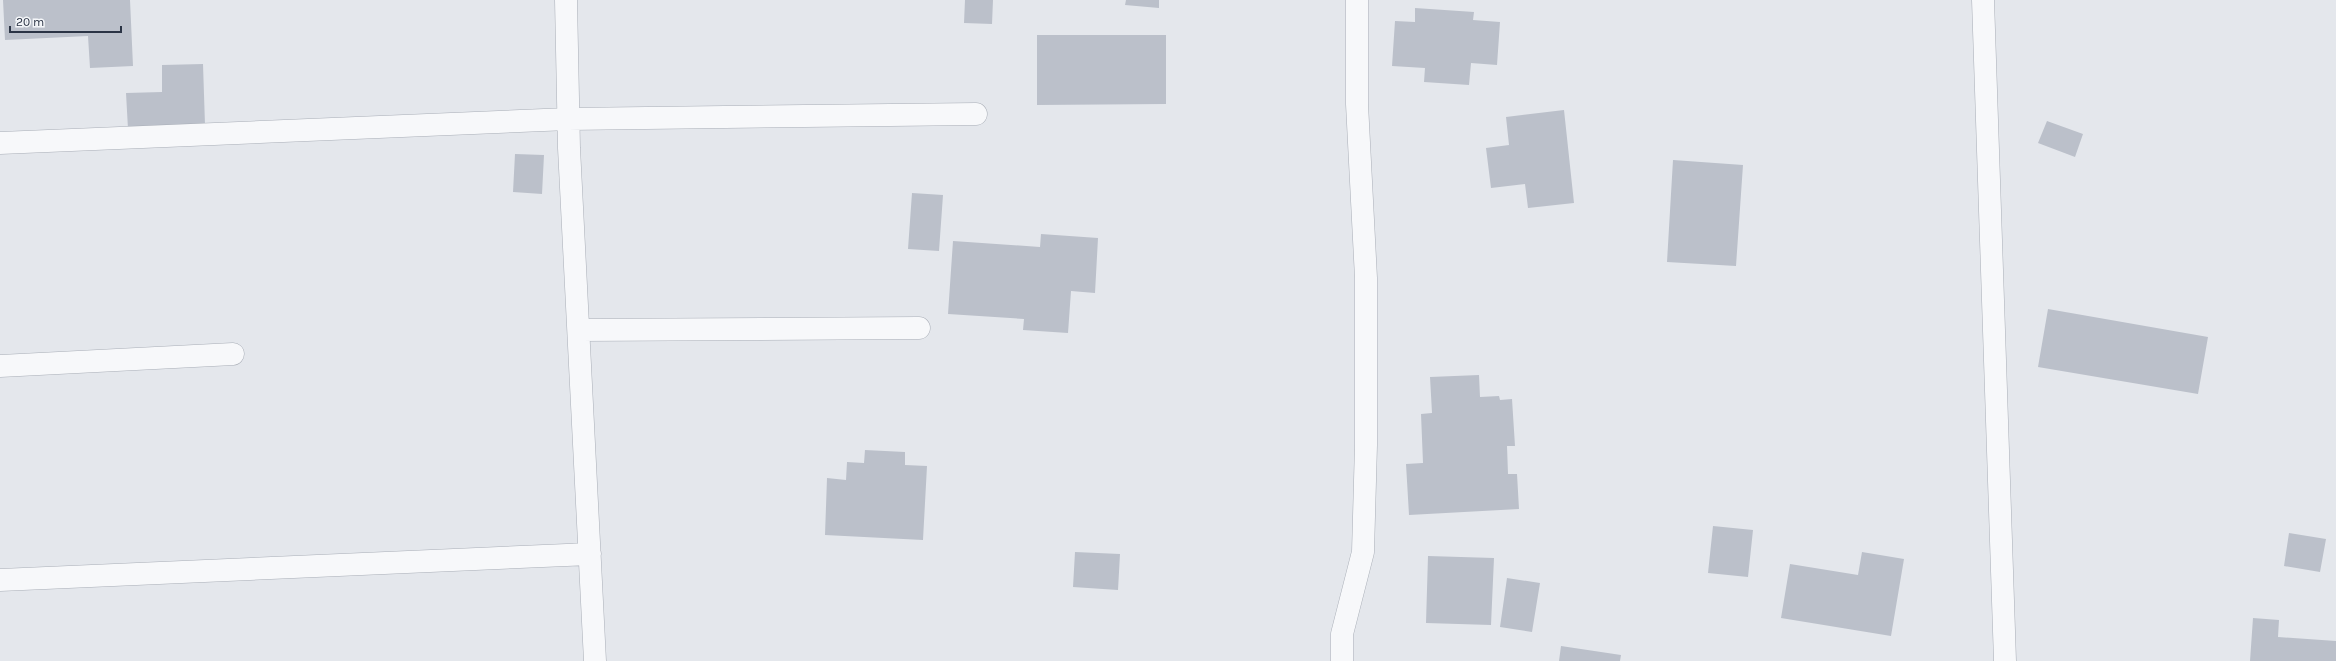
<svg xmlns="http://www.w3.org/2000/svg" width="2336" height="661" font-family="Karla,sans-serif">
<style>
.building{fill:#bbc0ca}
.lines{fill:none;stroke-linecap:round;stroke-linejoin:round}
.street-casing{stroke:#a9aeb7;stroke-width:23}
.street{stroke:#f7f8fa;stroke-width:22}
</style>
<rect width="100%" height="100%" fill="#e4e7ec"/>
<path class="building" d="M3 0H130L133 66 90 68 88 36 5 40Z
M965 0H993L992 24 964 23Z
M1126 0H1159V8L1125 5Z
M1415 8 1474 12 1473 20 1500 22 1497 65 1471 63 1469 85 1424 82 1425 68 1392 66 1395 21 1415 22Z
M1037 35H1166V104L1037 105Z
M203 64 205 125 128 129 126 93 162 92V65Z
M1564 110 1574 203 1528 208 1525 184 1491 188 1486 148 1509 145 1506 117Z
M2047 121 2083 134 2075 157 2038 143Z
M515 154 544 155 542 194 513 192Z
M1673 160 1743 165 1736 266 1667 262Z
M912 193 943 195 939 251 908 249Z
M1041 234 1098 238 1095 293 1071 291 1068 333 1023 330 1024 319 948 314 953 241 1040 247Z
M2048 309 2208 337 2198 394 2038 367Z
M1479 375 1480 397 1499 396 1500 400 1512 399 1515 446H1507L1508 474H1517L1519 509 1409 515 1406 464 1423 463 1421 414 1432 413 1430 377Z
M865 450 905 452V465L927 466 923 540 825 535 827 478 846 480 847 462 864 463Z
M1713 526 1753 530 1748 577 1708 573Z
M2289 533 2326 539 2320 572 2284 566Z
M1075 552 1120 554 1118 590 1073 587Z
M1862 552 1904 559 1891 636 1781 618 1790 564 1858 575Z
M1428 556 1494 558 1491 625 1426 623Z
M1507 578 1540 583 1532 632 1500 627Z
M2253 618 2279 620 2278 637 2336 641V661H2250Z
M1561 646 1621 655 1620 661H1559Z"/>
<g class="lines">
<defs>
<path id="street" d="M566 0 569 148 595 661
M1983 0 2005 661
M0 143 568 119 976 114
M579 330 919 328
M0 366 233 354
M0 580 590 554
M1342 661V634L1363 552 1366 445V278L1357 104V0"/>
</defs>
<use href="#street" class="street-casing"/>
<use href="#street" class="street"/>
</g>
<path d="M10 26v6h111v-6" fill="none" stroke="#2b3445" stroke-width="2"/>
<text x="16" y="26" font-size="12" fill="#2b3445" stroke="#f4f6f9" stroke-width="3" paint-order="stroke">20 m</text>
</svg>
